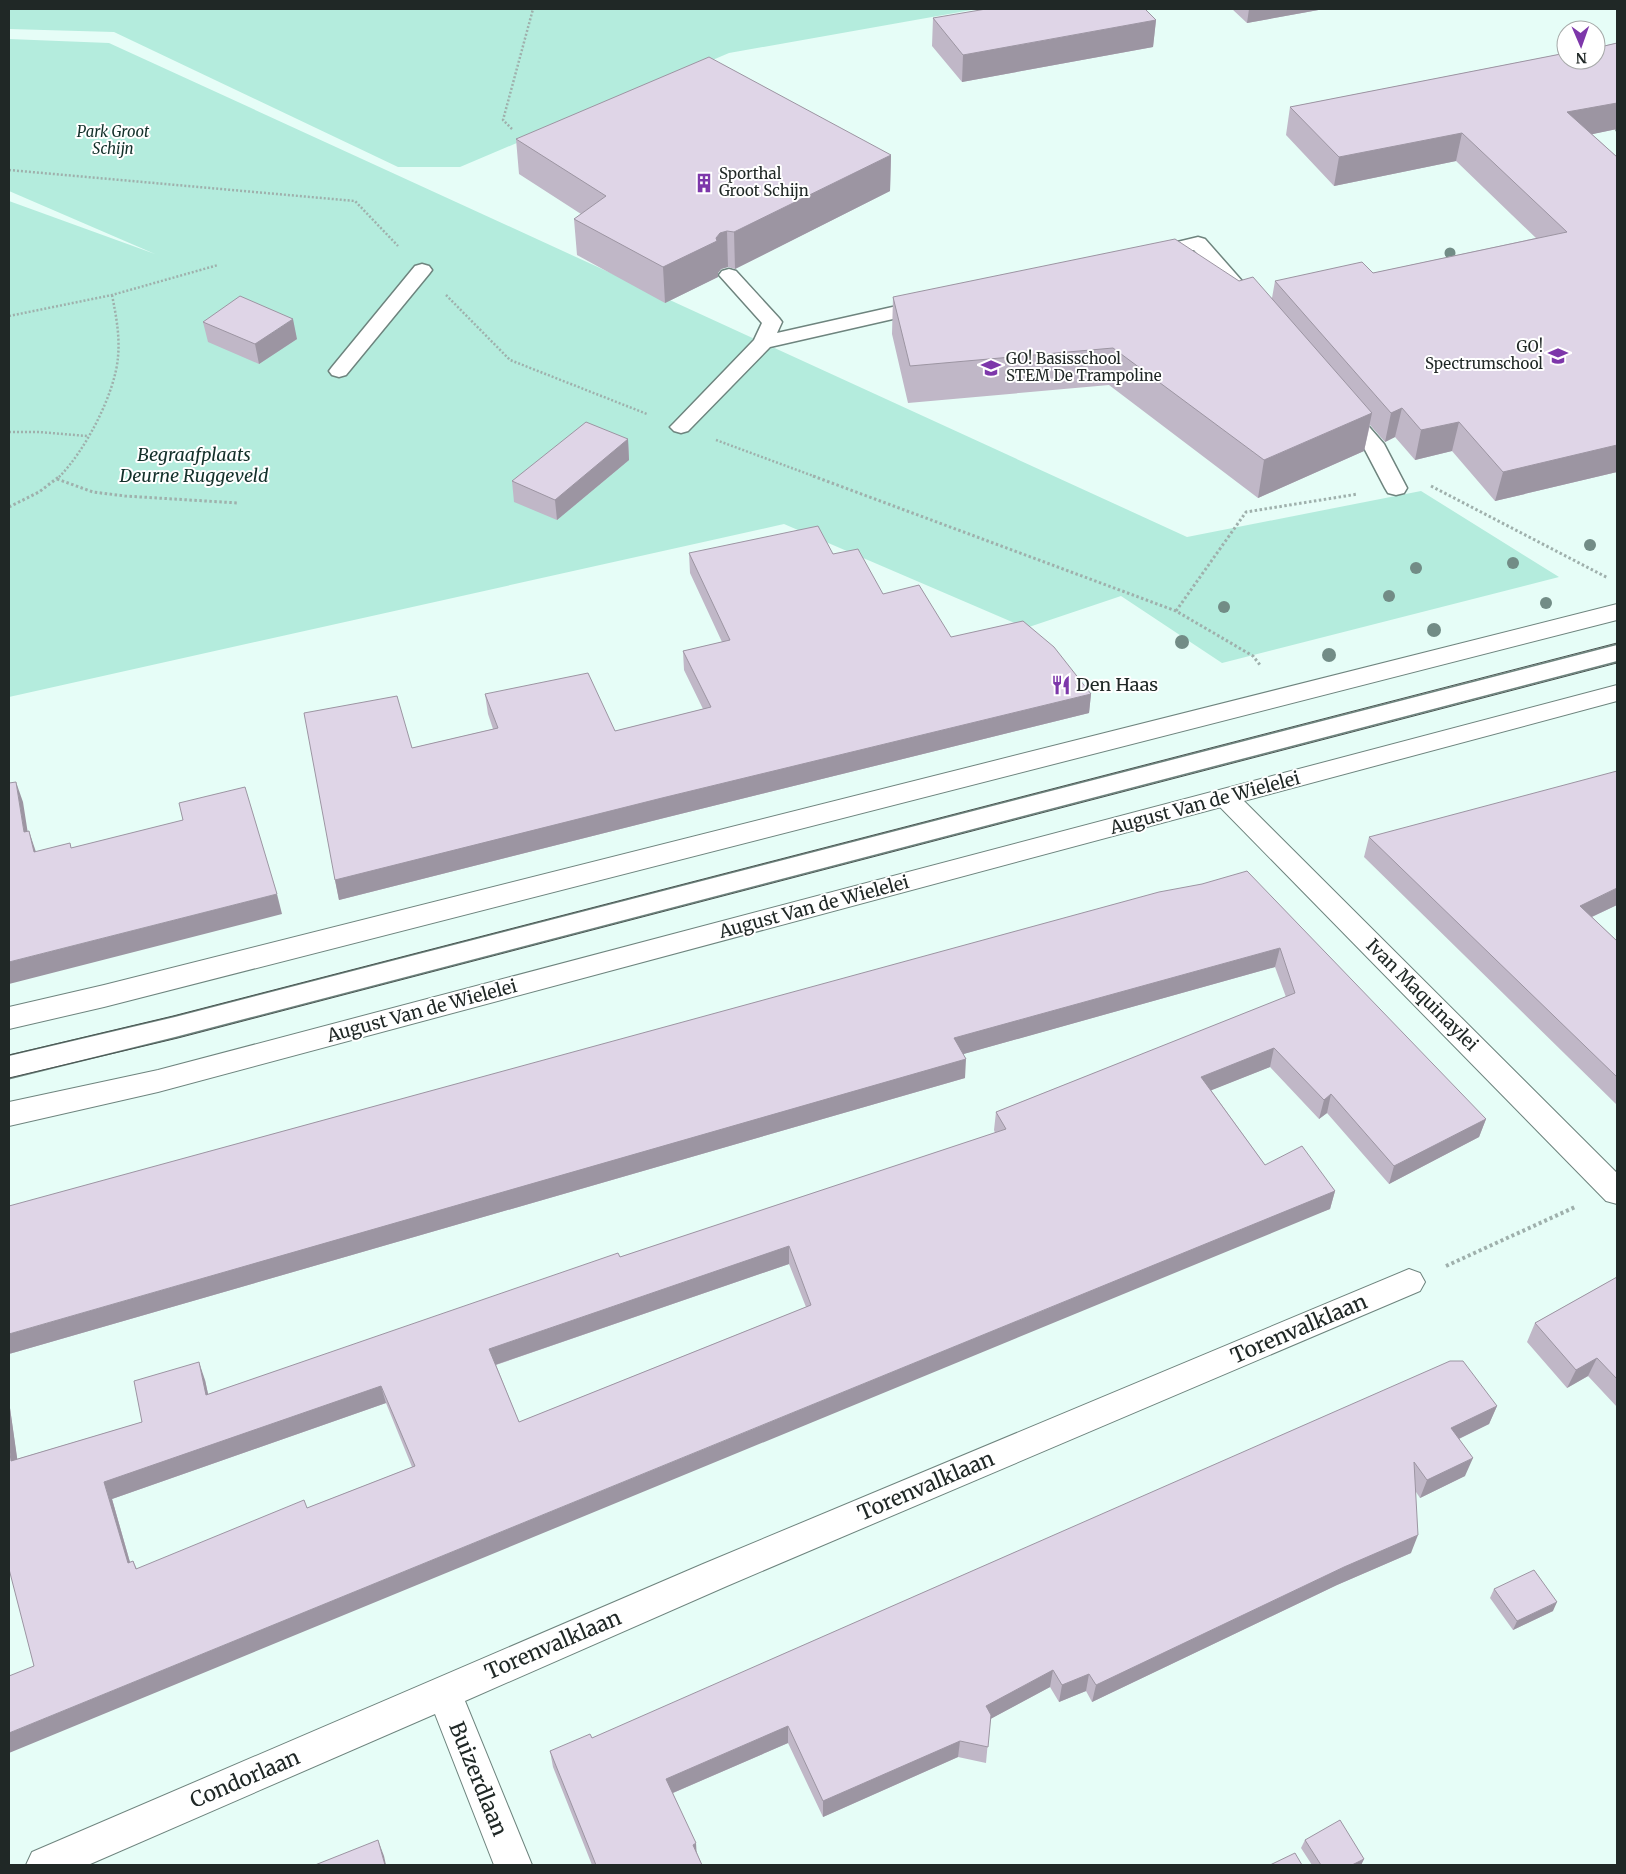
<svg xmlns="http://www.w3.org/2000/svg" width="1626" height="1874" font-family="Merriweather,serif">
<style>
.green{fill:#b4ecdd}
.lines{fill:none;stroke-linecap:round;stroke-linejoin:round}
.service-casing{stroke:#6e847e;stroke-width:3}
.minor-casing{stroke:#6e847e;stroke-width:2}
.secondary-casing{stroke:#6e847e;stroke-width:2}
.path-far2{stroke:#9fb0ac;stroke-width:2.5;stroke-dasharray:2 2;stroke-linecap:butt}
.path-far1{stroke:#9fb0ac;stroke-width:3;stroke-dasharray:2.5 2.5;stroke-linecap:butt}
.path{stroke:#9fb0ac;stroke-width:4;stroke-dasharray:3 3;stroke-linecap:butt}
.service{fill:#fff;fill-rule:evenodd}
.minor{fill:#fff;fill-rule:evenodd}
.secondary{fill:#fff;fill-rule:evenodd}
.tram{stroke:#495451;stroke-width:1}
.tree{fill:#728c86}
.wall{fill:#c0b7c7;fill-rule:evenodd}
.shaded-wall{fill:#9c95a2}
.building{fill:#dfd5e7;stroke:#9c95a2;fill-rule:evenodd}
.labels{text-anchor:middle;stroke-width:4;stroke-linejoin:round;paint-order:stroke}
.far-park-label{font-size:15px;font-style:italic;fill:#13302a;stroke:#fff}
.far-poi-label{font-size:15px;fill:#202826;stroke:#fff;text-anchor:start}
.park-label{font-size:18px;font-style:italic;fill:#13302a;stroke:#fff}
.poi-label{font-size:18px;fill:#202826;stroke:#fff;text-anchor:start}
.street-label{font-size:18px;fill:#202826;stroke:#fff}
.near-street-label{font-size:21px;fill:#202826;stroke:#fff}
</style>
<rect width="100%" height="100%" fill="#e6fdf7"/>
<path class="green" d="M9 9H977L729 53 460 167H398L114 32 9 29Z
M9 39 109 43 1187 537 1421 491 1559 577 1222 663 1121 596 1026 628 784 524 9 697V201L155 254 9 191Z"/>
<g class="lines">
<defs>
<path id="service" d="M1198 237 1205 239 1250 290 1253 294 1250 298 1243 300 1236 298 1194 250 1151 260 1144 258 1141 254 1144 250Z
M422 264 429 266 432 270 429 274 346 375 339 377 332 375 329 371 332 367 415 266Z
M729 269 736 271 779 318 782 322 777 333 928 299 935 301 938 305 935 309 928 311 770 347 688 431 681 433 674 431 670 427 674 423 754 340 762 323 719 275 722 271Z
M1344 404 1351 406 1384 444 1407 488 1404 493 1396 495 1388 493 1385 488 1363 446 1334 410 1337 406Z
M1617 645V661L175 1037 9 1078V1056L175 1017Z"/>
<path id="minor" d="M1226 789 1235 792 1617 1173V1204L1606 1201 1217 804 1213 798 1217 792Z
M1409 1269 1420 1273 1425 1282 1420 1291 727 1586 465 1701 532 1865H494L435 1714 88 1865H26L32 1852 703 1564Z"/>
<path id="secondary" d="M1617 604V620L104 1007 9 1029V1007L104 985Z
M1617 685V701L158 1092 9 1126V1102L158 1070Z"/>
</defs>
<use href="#service" class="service-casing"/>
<use href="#minor" class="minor-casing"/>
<use href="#secondary" class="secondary-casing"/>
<path class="path-far2" d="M512 129 503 120 533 9
M1615 130H1617
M9 170 355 201 398 246
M446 295 510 360 647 414
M9 316 112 295 218 265
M9 432H39L87 436
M716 440 816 477
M59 477C85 451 115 394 118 357 120 336 116 315 112 295"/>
<path class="path-far1" d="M813 476 1176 611 1253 656 1260 665
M57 479 93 492 125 496 238 503
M1431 486 1608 578
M9 507 39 492 60 476
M1176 611 1246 512 1358 494"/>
<path class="path" d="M1446 1266 1575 1207"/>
<use href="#service" class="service"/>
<use href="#minor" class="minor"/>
<use href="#secondary" class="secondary"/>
<path class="tram" d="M9 1055 173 1016 1617 643
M9 1078 178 1038 1617 663"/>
</g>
<g class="tree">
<circle cx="1450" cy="253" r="5.5"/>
<circle cx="1590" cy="545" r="6"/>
<circle cx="1513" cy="563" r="6"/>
<circle cx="1416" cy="568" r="6"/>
<circle cx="1389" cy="596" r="6"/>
<circle cx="1546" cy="603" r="6"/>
<circle cx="1224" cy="607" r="6"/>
<circle cx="1434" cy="630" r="7"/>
<circle cx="1182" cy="642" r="7"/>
<circle cx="1329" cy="655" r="7"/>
</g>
<path class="wall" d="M1232 9H1324L1247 23Z
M933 18 1156 20 1153 47 962 82 932 46Z
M1617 43V129L1592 134 1617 157V472L1495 501 1452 451 1415 460 1395 437 1385 442 1370 425 1364 451 1258 498 1109 385 908 403 892 334 893 297 1239 281 1272 298 1275 281 1373 273 1536 238 1456 161 1334 186 1286 135 1290 107Z
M516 139 891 155 890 191 735 269 728 267 721 269 718 273V277L665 303 577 255 574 219 581 214 519 174Z
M203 322 297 339 259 364 208 342Z
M628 439 629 460 557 520 514 502 512 481Z
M689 553 833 554 883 594 951 637 1091 694 1089 713 664 818 339 900 335 880 412 748 493 729 488 714 485 694 615 731 703 709 684 670 683 651 722 642 690 573Z
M1369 837 1617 905 1592 917 1617 941V1105L1364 857Z
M1202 884 1486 1119 1479 1137 1389 1184 1327 1113 1319 1119 1270 1067 1211 1090 1265 1165 1335 1191 1330 1209 34 1666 9 1401 17 1459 142 1422 205 1380 208 1394 620 1257 995 1133 994 1130 996 1112 1286 997 1275 967 963 1054 965 1078 9 1354ZM789 1264 806 1307 519 1422 496 1365ZM386 1403 412 1467 307 1508 137 1569 133 1561 130 1562 112 1499Z
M1617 1277V1407L1588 1376 1567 1388 1527 1342 1535 1323Z
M1497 1406 1489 1424 1459 1439 1465 1476 1420 1498 1416 1492 1411 1553 1337 1585 1092 1702 1086 1691 1059 1702 1050 1687 990 1719 986 1763 958 1757 823 1817 788 1743 673 1793 702 1865H592L553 1767 550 1751 592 1738Z
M1494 1589 1553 1611 1513 1630 1490 1598Z
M1305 1840 1364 1859 1361 1865H1312L1301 1848Z"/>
<path class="shaded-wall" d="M1249 9H1324L1247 23Z
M1156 20 1153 47 962 82 963 55Z
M1617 103V129L1560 141 1567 112Z
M1462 133 1456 161 1334 186 1339 157Z
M891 155 890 191 735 269 734 232Z
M727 231 728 267 721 269 718 273V277L665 303 663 267 716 238 720 233Z
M293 319 297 339 259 364 255 344Z
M1402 408 1395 437 1385 442 1391 413Z
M1372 413 1364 451 1258 498 1264 460Z
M1459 422 1452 451 1415 460 1421 430Z
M628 439 629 460 557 520 555 500Z
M1617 445V472L1495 501 1503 472Z
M1091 694 1089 713 664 818 339 900 335 880 662 798Z
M16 782 23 802 31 853 24 832Z
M29 831 36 852H34Z
M1617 888V905L1572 926 1580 906Z
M277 894 282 914 9 984V962Z
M1280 948 1275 967 953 1057 954 1038Z
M1274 1048 1270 1067 1197 1096 1201 1077Z
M966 1059 965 1078 9 1354V1334Z
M1331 1094 1327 1113 1319 1119 1324 1100Z
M1486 1119 1479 1137 1389 1184 1394 1166Z
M1335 1191 1330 1209 9 1753V1733Z
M789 1246V1264L492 1366 489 1349Z
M1597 1358 1588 1376 1567 1388 1576 1370Z
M199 1362 205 1380 212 1412 206 1395Z
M381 1386 386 1403 112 1499 135 1580 128 1563 104 1482Z
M9 1401 20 1478 11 1461 9 1444Z
M1497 1406 1489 1424 1444 1446 1451 1428Z
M1473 1458 1465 1476 1420 1498 1427 1480Z
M1418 1535 1411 1553 1337 1585 1092 1702 1096 1685 1344 1567Z
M1557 1602 1553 1611 1513 1630 1517 1621Z
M1053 1670 1050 1687 983 1723 986 1706Z
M1089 1674 1086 1691 1059 1702 1062 1685Z
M788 1726V1743L668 1795 666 1779Z
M960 1741 958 1757 823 1817V1801Z
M378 1840 384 1856 386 1865H385Z
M696 1843 697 1859 693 1845Z
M1364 1859 1361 1865H1352Z"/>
<path class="building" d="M986 9H1145L1156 20 963 55 933 18Z
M1617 43V103L1567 112 1617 157V445L1503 472 1459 422 1421 430 1402 408 1391 413 1275 281 1362 262 1373 273 1567 232 1462 133 1339 157 1290 107 1566 53V60H1596V48Z
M709 57 891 155 734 232 727 231 720 233 716 238 717 241 663 267 574 219 606 196 516 139Z
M1175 239 1239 281 1253 277 1372 413 1264 460 1113 348 910 366 893 297Z
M240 296 293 319 255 344 203 322Z
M586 422 628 439 555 500 512 481Z
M818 526 833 554 858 549 883 594 919 585 951 637 1023 621 1054 647 1091 694 662 798 335 880 304 713 397 696 412 748 498 728 485 694 588 673 615 731 711 707 683 651 730 640 689 553Z
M1617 771V888L1580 906 1617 941V1077L1369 837Z
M16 782 24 832 29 831 34 852 70 843 71 848 183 820 179 803 245 787 277 894 9 962V783Z
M1247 871 1486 1119 1394 1166 1331 1094 1324 1100 1274 1048 1201 1077 1265 1165 1302 1146 1335 1191 9 1733V1676L34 1666 9 1569V1444L11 1461 142 1422 134 1381 199 1362 206 1395 618 1253 620 1257 1006 1129 996 1112 1295 993 1280 948 954 1038 966 1059 9 1334V1206L1159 892 1202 884ZM789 1246 811 1305 519 1422 489 1349ZM381 1386 415 1466 307 1508 304 1500 136 1569 133 1561 128 1563 104 1482Z
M1617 1277V1379L1597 1358 1576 1370 1535 1323Z
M1450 1361H1463L1497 1406 1451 1428 1473 1458 1427 1480 1414 1462 1418 1535 1344 1567 1096 1685 1089 1674 1062 1685 1053 1670 986 1706 991 1715 988 1747 960 1741 823 1801 788 1726 666 1779 696 1843 693 1845 702 1865H596L550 1751 590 1734 592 1738Z
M1534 1570 1557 1602 1517 1621 1494 1589Z
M1340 1820 1364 1859 1352 1865H1321L1305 1840Z
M378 1840 385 1865H315Z
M1295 1853 1302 1865H1270Z"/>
<defs>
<symbol id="building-bare" viewBox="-9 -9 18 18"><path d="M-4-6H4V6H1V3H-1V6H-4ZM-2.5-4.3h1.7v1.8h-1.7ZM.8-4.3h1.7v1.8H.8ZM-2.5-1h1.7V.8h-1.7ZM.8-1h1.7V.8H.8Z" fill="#7d37aa" stroke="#fff" stroke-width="2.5" paint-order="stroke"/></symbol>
<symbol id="school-bare" viewBox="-9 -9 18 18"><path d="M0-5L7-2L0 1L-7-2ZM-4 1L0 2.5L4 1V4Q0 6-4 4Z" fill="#7d37aa" stroke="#fff" stroke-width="2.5" paint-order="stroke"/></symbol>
<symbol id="restaurant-bare" viewBox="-9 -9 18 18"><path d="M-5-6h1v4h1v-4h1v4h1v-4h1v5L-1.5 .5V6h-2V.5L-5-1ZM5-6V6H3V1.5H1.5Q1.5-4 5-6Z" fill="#7d37aa" stroke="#fff" stroke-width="2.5" paint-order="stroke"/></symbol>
</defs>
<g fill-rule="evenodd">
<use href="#building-bare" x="690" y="169" width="28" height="28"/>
<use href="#school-bare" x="1544" y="342" width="28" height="28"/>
<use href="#school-bare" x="977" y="354" width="28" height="28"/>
<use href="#restaurant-bare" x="1047" y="671" width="28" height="28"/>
</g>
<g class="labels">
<g class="far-park-label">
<text x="113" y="137">Park Groot<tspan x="113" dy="17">Schijn</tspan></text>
</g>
<g class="far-poi-label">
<text x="719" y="179">Sporthal<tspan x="719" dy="17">Groot Schijn</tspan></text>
<text x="1543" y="352" text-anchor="end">GO!<tspan x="1543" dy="17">Spectrumschool</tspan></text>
<text x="1006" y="364">GO! Basisschool<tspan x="1006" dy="17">STEM De Trampoline</tspan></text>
</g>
<g class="park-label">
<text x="194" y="461">Begraafplaats<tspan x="194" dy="21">Deurne Ruggeveld</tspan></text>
</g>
<g class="poi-label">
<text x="1076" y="691">Den Haas</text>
</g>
<g class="street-label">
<text transform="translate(1205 803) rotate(-15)" y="6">August Van de Wielelei</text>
<text transform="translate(814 907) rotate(-15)" y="6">August Van de Wielelei</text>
<text transform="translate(1422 995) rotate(45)" y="6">Ivan Maquinaylei</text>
<text transform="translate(422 1011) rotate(-15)" y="6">August Van de Wielelei</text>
</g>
<g class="near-street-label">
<text transform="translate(1299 1329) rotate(-23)" y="7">Torenvalklaan</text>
<text transform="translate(926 1486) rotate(-23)" y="7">Torenvalklaan</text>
<text transform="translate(553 1645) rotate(-23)" y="7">Torenvalklaan</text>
<text transform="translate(245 1779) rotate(-23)" y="7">Condorlaan</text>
<text transform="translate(478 1779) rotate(68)" y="7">Buizerdlaan</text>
</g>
</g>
<rect width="1626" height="1874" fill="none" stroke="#202826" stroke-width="20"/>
<g transform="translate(1581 45) rotate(178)"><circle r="24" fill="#ffffff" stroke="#a6a9a8"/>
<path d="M0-4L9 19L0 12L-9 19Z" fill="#7d37aa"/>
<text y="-8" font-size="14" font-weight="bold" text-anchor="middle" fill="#202826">N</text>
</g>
</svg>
